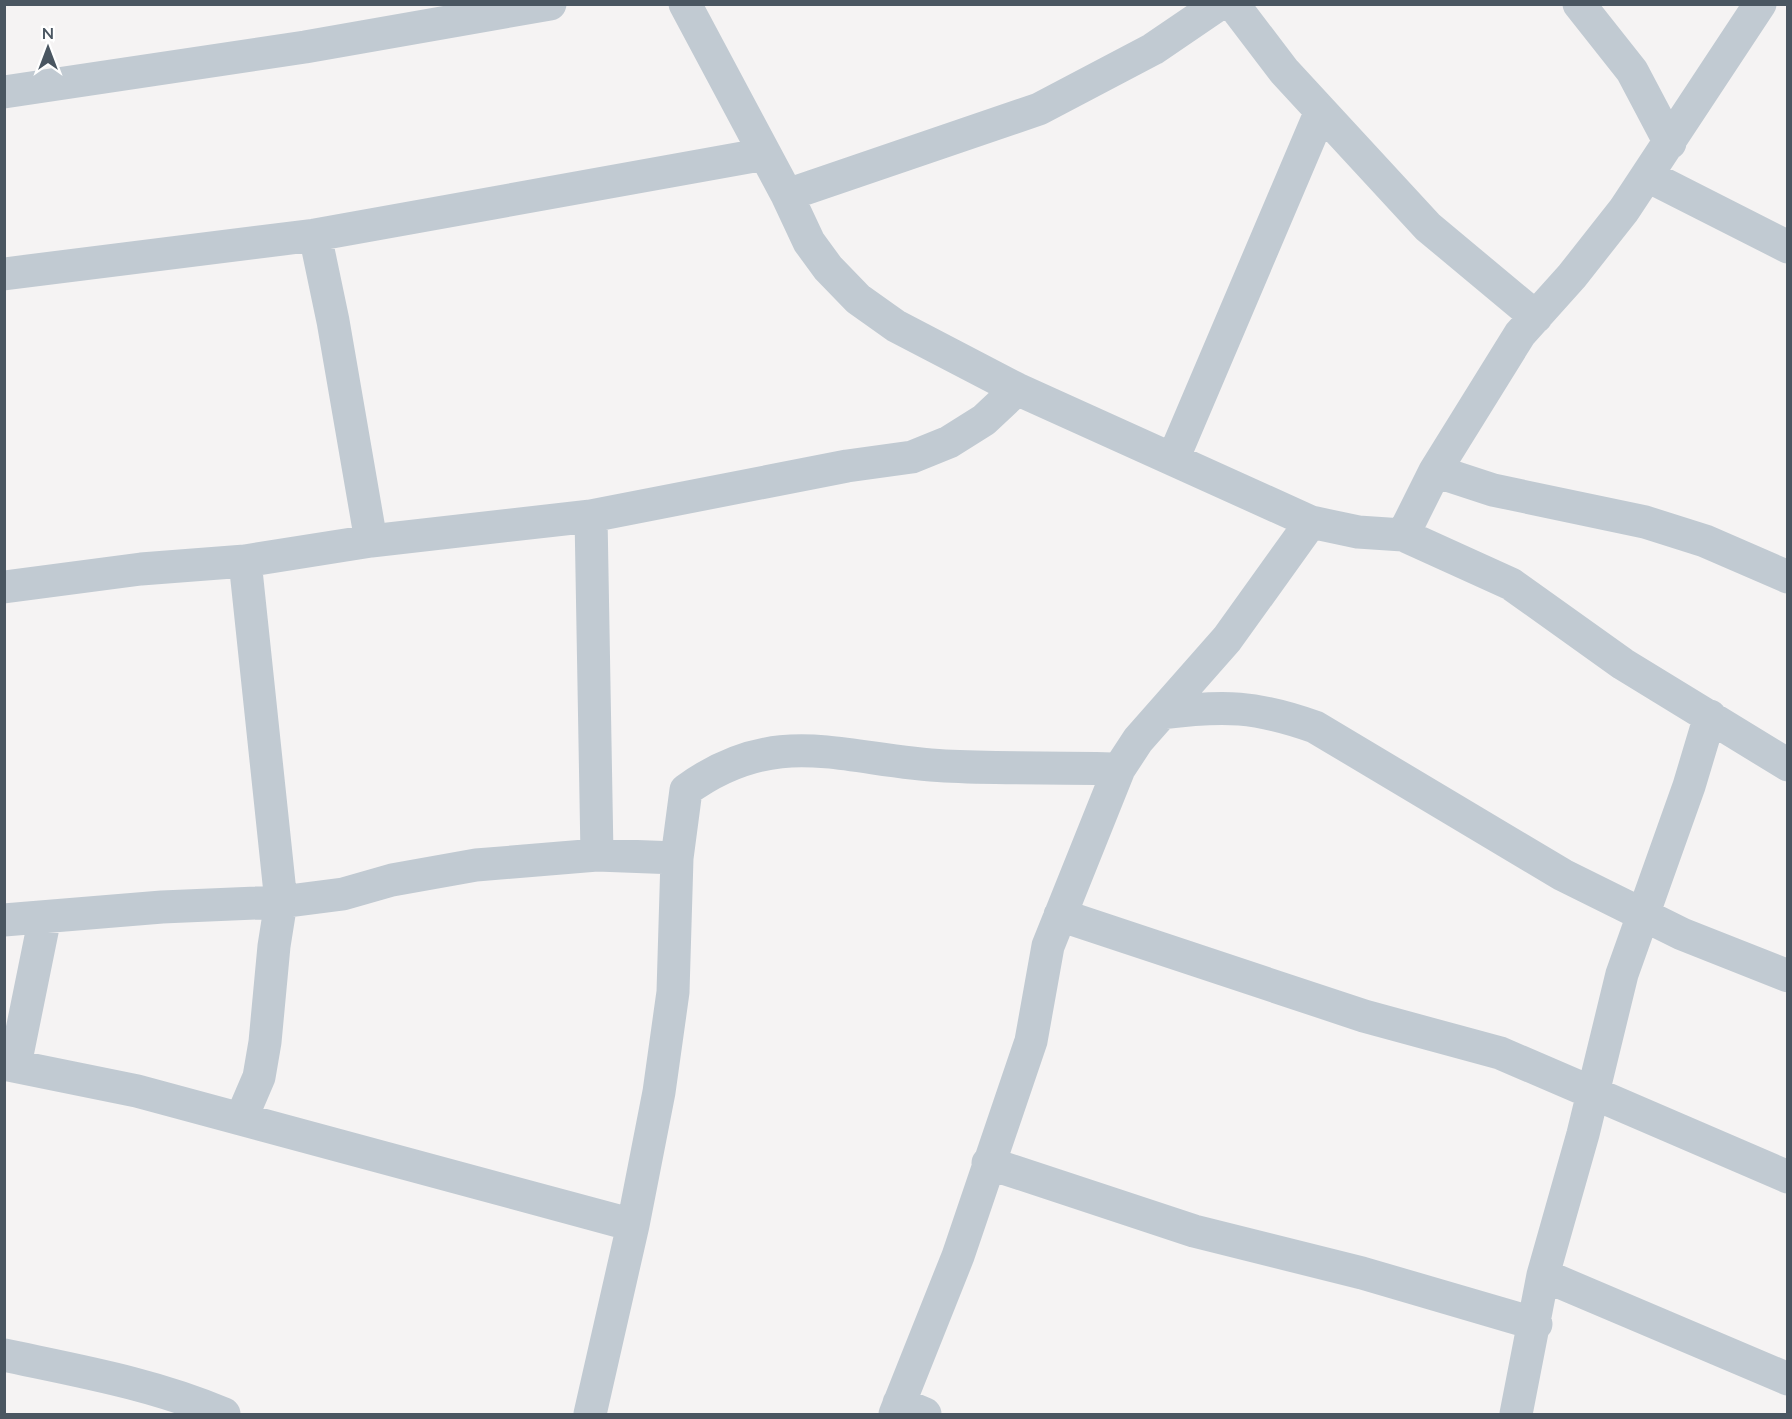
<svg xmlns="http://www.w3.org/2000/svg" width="1792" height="1419" font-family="Lato,sans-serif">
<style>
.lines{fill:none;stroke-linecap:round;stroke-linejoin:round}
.minor{stroke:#c1cad2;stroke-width:33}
</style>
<rect width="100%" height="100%" fill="#f5f3f3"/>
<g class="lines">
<path class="minor" d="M685 4 787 195 809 242 828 268 858 299 896 326 1017 389 1311 522 1358 532 1403 535 1435 471 1520 334 1572 276 1624 210 1760 4
M1233 4 1284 71 1428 227 1536 317
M1579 4 1632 71 1670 143
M4 92 305 47 550 4
M1648 176 1788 247
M787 195 1039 109 1153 49 1219 4
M315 235 333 321 371 541
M4 274 315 235 765 154
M1173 459 1321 111
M1435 471 1493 490 1645 522 1705 541 1788 577
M591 516 597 855
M1403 535 1511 584 1623 664 1788 765
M4 587 141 569 245 561 371 541 591 516 847 466 912 457 949 442 984 420 1017 389
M1162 713C1224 705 1256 706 1315 727L1563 875 1682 934 1788 976
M1060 915 1364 1016 1500 1053 1788 1177
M4 920 162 907 281 902 343 894 392 880 476 865 597 855 677 858
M4 1064 137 1091 633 1225
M15 1065 45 917
M241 1119 259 1077 265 1042 274 946 281 902 245 561
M988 1163 1194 1231 1362 1273 1536 1324
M1543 1275 1788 1379
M4 1355C79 1371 154 1384 224 1414
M899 1403 925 1414
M590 1414 633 1225 659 1092 673 992 677 858 686 790C778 723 845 761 945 766 1003 769 1061 767 1119 769
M895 1414 958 1256 1031 1041 1048 946 1119 769 1138 740 1227 639 1311 522
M1516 1414 1543 1275 1583 1134 1622 974 1689 786 1710 716"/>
</g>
<rect width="1792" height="1419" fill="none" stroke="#4a5661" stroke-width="12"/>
<g transform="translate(48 48)" stroke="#ffffff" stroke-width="4.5" paint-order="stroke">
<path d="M0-4.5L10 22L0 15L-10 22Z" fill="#4a5661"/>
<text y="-9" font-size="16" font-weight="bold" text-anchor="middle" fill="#4a5661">N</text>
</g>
</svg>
